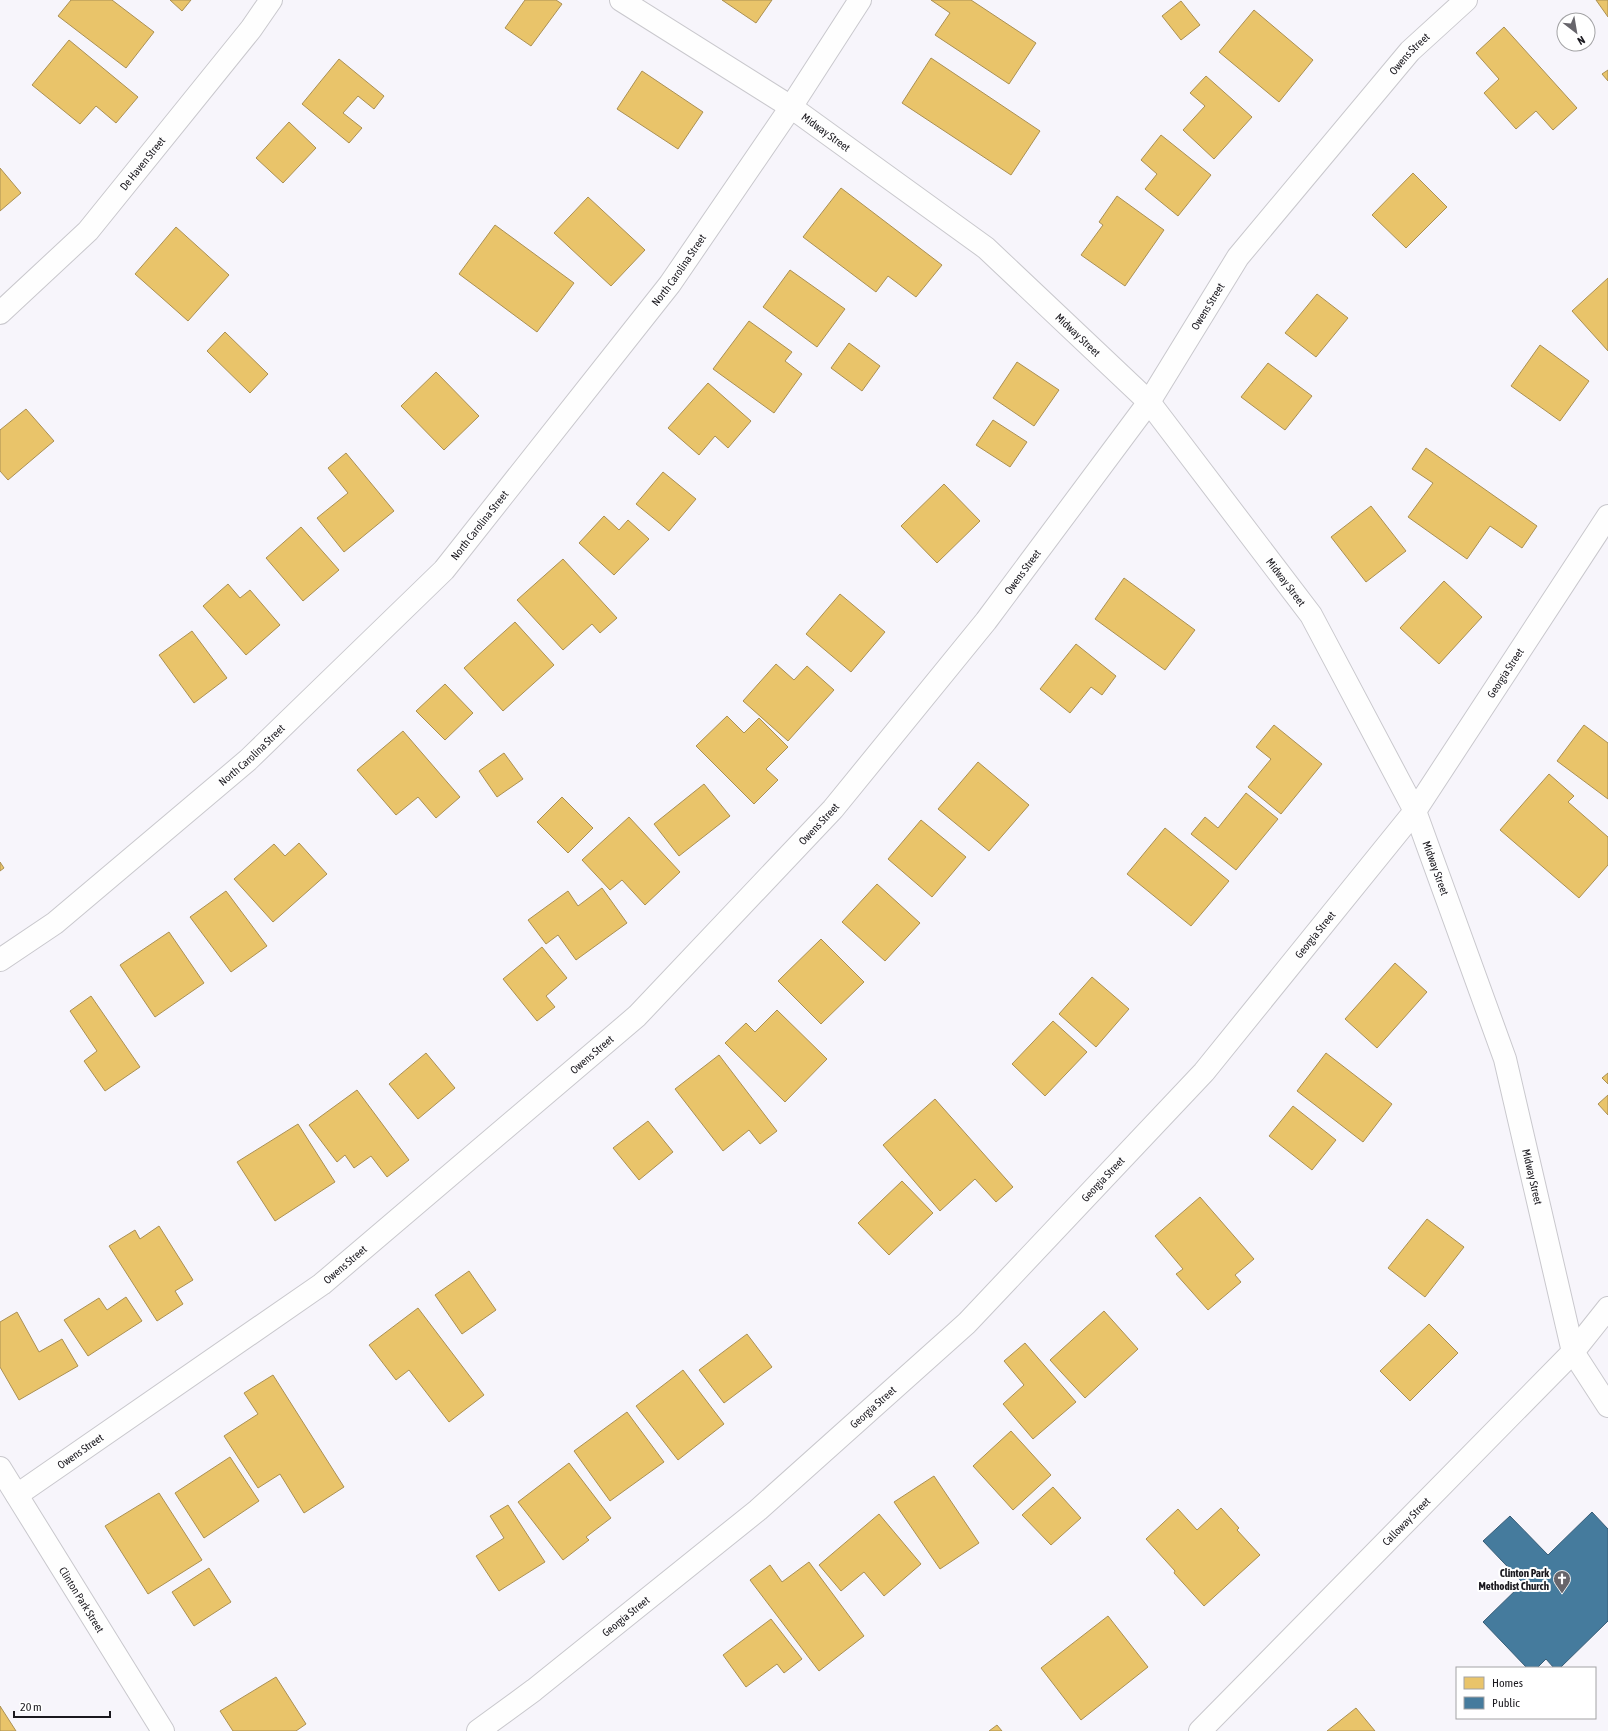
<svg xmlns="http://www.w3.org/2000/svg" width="1608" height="1731" font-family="'Asap Condensed',sans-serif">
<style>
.homes{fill:#e9c46a;stroke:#ab9053}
.public{fill:#457b9d;stroke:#385d77}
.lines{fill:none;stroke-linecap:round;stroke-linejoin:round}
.minor-casing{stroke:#c9c8cd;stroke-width:24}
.minor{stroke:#fefefe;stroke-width:22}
.labels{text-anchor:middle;stroke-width:4;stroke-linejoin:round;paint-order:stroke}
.street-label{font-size:11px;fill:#1a181e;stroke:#fff}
.poi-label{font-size:11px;font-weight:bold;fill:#1a181e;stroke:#fff;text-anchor:end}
</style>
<rect width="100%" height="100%" fill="#f7f5fb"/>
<path class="homes" d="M71 0H112L154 32 126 68 58 16Z
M170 0H191L182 11Z
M525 0H556L562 4 531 46 505 28Z
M722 0H772L756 23Z
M931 0H971L1036 43 1009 84 935 35 950 13Z
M1596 0H1608V17Z
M1181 1 1200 25 1181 40 1162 16Z
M1254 10 1313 60 1279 102 1219 52Z
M1504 27 1577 108 1553 130 1536 111 1516 129 1484 93 1499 79 1476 53Z
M69 40 138 97 116 123 96 106 80 124 32 85Z
M931 58 1040 131 1011 175 902 103Z
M339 59 384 96 374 109 358 96 343 113 362 128 349 143 302 104Z
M1608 70V81L1602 74Z
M642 71 703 112 678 149 617 109Z
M1206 76 1252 117 1214 159 1183 130 1205 106 1190 93Z
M289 122 316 148 283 183 256 158Z
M1161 135 1211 175 1178 216 1145 189 1157 174 1141 160Z
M0 168 21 193 0 211Z
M1413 173 1447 207 1406 248 1372 215Z
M841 188 942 265 916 297 888 276 876 292 803 237Z
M1117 196 1164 230 1125 286 1081 255 1103 225 1099 222Z
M588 197 645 250 611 286 554 233Z
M495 225 574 283 537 332 459 274Z
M176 227 229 275 188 321 135 274Z
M790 270 845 309 817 347 763 307Z
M1608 278V351L1572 311Z
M1317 294 1348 318 1316 357 1285 333Z
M749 321 792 352 785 361 802 374 774 413 713 369Z
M225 332 268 374 250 393 207 351Z
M849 343 880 366 862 391 831 368Z
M1540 345 1589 381 1560 421 1511 386Z
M1017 362 1059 390 1034 426 993 398Z
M1268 363 1312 396 1285 430 1241 397Z
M436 372 479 416 444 450 401 406Z
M708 383 751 421 728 448 715 436 699 455 668 428Z
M26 409 54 441 8 480 0 471V430Z
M993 420 1027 442 1010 467 976 445Z
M1426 448 1537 526 1522 548 1490 526 1467 559 1408 517 1433 483 1412 469Z
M346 453 394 511 344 552 317 518 348 493 328 468Z
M663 472 696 499 669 531 636 504Z
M944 484 980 521 937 563 901 526Z
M1371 506 1406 551 1366 582 1331 537Z
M604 516 619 530 628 520 649 539 614 575 579 543Z
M301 527 339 570 303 601 266 558Z
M563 559 617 618 600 633 592 624 563 650 517 600Z
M1124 578 1195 630 1165 670 1095 619Z
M1444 581 1482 617 1439 664 1400 628Z
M228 584 240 598 250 590 280 625 246 655 203 606Z
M840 594 885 632 851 672 806 634Z
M515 622 554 665 503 711 464 668Z
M192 631 227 678 194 703 159 655Z
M1076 644 1116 676 1102 695 1091 687 1070 713 1040 689Z
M776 664 794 680 807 666 834 690 788 741 743 701Z
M445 684 473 713 445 740 416 711Z
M727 716 744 733 759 718 788 747 766 769 778 780 754 804 696 746Z
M1274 725 1322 764 1281 814 1248 787 1271 759 1256 747Z
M1584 725 1608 743V799L1557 761Z
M403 731 460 797 436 818 418 797 396 815 357 770Z
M504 753 523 779 497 797 479 771Z
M978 762 1029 805 989 851 938 809Z
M1549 774 1574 796 1568 802 1608 837V865L1579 898 1500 830Z
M704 784 730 816 679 856 654 824Z
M1246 793 1278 819 1236 870 1191 834 1205 817 1218 828Z
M562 797 593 828 568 853 537 822Z
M629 817 680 872 645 905 622 880 610 890 582 860Z
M921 820 966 857 932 897 888 859Z
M1165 828 1229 881 1191 926 1127 874Z
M299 843 327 874 273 922 234 879 274 844 285 856Z
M0 862 4 868 0 871Z
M877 884 920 923 885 961 842 922Z
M602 888 627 923 576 960 558 935 546 944 528 920 568 891 578 906Z
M226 891 267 946 231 972 190 917Z
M169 932 204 983 155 1017 120 965Z
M821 939 864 982 821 1024 778 981Z
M542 947 567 978 546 996 555 1007 537 1021 503 979Z
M1395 963 1427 992 1377 1048 1345 1019Z
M1092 977 1129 1009 1096 1047 1059 1014Z
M91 996 140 1067 105 1091 84 1061 97 1051 70 1011Z
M777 1010 827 1059 785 1102 725 1043 746 1023 755 1032Z
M1053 1021 1087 1052 1045 1096 1012 1064Z
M426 1053 455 1088 418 1119 389 1084Z
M1326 1053 1392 1104 1363 1142 1297 1091Z
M719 1055 777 1131 760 1144 749 1130 723 1151 675 1089Z
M1608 1073V1084L1602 1078Z
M357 1090 409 1160 387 1177 371 1156 354 1168 345 1155 337 1162 309 1125Z
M1608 1095V1115L1598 1104Z
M935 1099 1013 1187 996 1202 975 1179 940 1211 883 1145Z
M1293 1106 1336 1140 1312 1170 1269 1136Z
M648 1121 673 1152 639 1180 613 1148Z
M298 1124 335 1182 275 1221 237 1162Z
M902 1181 933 1213 889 1255 858 1223Z
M1200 1197 1254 1259 1235 1275 1241 1282 1208 1310 1176 1274 1183 1269 1155 1236Z
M1427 1219 1464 1247 1425 1297 1388 1268Z
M159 1226 193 1280 175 1291 183 1304 157 1321 109 1246 135 1230 140 1239Z
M469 1271 496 1310 462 1334 435 1295Z
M126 1297 142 1321 88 1356 64 1320 99 1298 107 1310Z
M418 1308 484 1395 449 1422 409 1370 396 1380 369 1345Z
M1104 1311 1138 1349 1085 1398 1050 1360Z
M17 1312 39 1352 62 1339 78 1366 19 1400 0 1367V1322Z
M1429 1324 1458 1353 1410 1401 1380 1371Z
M747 1334 772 1367 724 1403 699 1370Z
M1025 1343 1076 1402 1033 1439 1003 1404 1024 1385 1004 1361Z
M683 1370 724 1424 678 1460 636 1406Z
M273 1375 344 1487 304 1513 280 1474 258 1488 224 1436 258 1414 244 1393Z
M627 1412 664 1462 610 1501 574 1451Z
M1011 1431 1051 1475 1013 1510 973 1466Z
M230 1457 259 1501 204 1538 175 1493Z
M569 1463 611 1518 586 1537 589 1540 563 1560 518 1502Z
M934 1476 979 1543 940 1569 894 1502Z
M1053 1487 1081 1518 1051 1545 1022 1515Z
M159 1493 202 1560 148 1594 105 1526Z
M508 1505 545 1562 499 1591 476 1556 504 1538 490 1516Z
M1221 1508 1239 1528 1237 1530 1260 1555 1204 1606 1174 1573 1175 1571 1146 1539 1178 1509 1197 1530Z
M879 1514 921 1564 884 1596 864 1572 841 1591 819 1565Z
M809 1562 864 1636 819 1671 750 1580 770 1565 782 1582Z
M209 1568 231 1602 194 1626 172 1592Z
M1108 1616 1148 1667 1081 1720 1041 1668Z
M771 1619 802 1659 784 1673 777 1664 746 1687 723 1655Z
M276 1677 306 1724 296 1731H233L220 1711Z
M0 1706 16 1731H0Z
M1356 1708 1375 1731H1327Z
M997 1725 1002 1731H989Z"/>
<path class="public" d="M1592 1512 1608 1529V1621L1560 1668H1554L1546 1659 1537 1668H1527L1483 1622 1523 1583 1483 1541 1510 1516 1548 1555Z"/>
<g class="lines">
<defs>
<g id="minor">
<path id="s1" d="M621 0 791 107 986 248 1149 402 1311 615 1415 811 1505 1059 1573 1352 1608 1406"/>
<path id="s2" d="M0 313 88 231 251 29 271 0"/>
<path id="s3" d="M0 960 55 923 248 760 444 570 670 284 791 107 860 0"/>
<path id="s4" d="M0 1468 163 1731"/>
<path id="s5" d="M17 1495 322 1284 637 1016 833 809 986 621 1149 402 1238 257 1410 51 1466 0"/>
<path id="s6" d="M478 1731 534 1690 758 1510 967 1323 1204 1072 1415 811 1608 516"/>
<path id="s7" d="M1200 1731 1573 1352 1608 1308"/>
</g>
</defs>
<use href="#minor" class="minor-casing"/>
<use href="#minor" class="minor"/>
</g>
<defs>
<symbol id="church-pin" viewBox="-11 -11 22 30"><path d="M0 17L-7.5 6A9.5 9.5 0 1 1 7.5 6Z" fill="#67656b" stroke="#fff"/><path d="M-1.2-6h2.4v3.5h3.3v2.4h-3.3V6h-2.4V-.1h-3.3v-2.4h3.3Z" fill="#fff"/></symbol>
</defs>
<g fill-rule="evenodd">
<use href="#church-pin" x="1552" y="1569" width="20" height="27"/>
</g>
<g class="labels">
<g class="street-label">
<text dy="4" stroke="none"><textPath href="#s5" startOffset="2021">Owens Street</textPath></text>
<text dy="4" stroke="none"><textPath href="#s1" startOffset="244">Midway Street</textPath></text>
<text dy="4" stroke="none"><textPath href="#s2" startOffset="207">De Haven Street</textPath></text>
<text dy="4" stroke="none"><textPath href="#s3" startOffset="973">North Carolina Street</textPath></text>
<text dy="4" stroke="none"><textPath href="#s5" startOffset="1697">Owens Street</textPath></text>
<text dy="4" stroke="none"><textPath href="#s1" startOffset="568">Midway Street</textPath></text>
<text dy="4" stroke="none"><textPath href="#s3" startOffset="649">North Carolina Street</textPath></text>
<text dy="4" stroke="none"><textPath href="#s5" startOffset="1373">Owens Street</textPath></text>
<text dy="4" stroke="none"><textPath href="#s1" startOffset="892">Midway Street</textPath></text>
<text dy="4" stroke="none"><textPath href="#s6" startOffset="1483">Georgia Street</textPath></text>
<text dy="4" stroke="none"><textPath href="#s3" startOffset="325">North Carolina Street</textPath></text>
<text dy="4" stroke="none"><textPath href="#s5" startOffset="1049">Owens Street</textPath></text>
<text dy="4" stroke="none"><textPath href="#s1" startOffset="1216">Midway Street</textPath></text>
<text dy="4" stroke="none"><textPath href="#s6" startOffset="1159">Georgia Street</textPath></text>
<text dy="4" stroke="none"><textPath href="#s5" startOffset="725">Owens Street</textPath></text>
<text dy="4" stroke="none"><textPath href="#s1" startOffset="1540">Midway Street</textPath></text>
<text dy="4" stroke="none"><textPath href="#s6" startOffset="835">Georgia Street</textPath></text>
<text dy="4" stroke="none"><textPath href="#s5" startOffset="401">Owens Street</textPath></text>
<text dy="4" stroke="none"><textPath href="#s6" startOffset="511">Georgia Street</textPath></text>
<text dy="4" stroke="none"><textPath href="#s5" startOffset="77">Owens Street</textPath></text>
<text dy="4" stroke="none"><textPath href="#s7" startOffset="294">Calloway Street</textPath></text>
<text dy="4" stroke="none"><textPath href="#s4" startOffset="155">Clinton Park Street</textPath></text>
<text dy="4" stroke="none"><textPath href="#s6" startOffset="187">Georgia Street</textPath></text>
</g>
<g class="poi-label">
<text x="1549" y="1577">Clinton Park<tspan x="1549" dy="13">Methodist Church</tspan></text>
</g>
</g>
<rect x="1456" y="1667" width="140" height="52" fill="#ffffff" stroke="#a3a3a5"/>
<rect x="1464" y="1677" width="20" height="12" fill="#e9c46a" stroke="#a3a3a5"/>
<text x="1492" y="1687" font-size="12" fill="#1a181e">Homes</text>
<rect x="1464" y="1697" width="20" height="12" fill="#457b9d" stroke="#a3a3a5"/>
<text x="1492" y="1707" font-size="12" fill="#1a181e">Public</text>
<g transform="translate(1576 32) rotate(149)"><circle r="19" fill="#ffffff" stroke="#a3a3a5"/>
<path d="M0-3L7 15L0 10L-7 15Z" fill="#67656b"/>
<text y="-6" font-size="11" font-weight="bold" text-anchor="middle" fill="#1a181e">N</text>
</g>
<path d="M14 1711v6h96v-6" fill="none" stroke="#1a181e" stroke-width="2"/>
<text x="20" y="1711" font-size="12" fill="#1a181e" stroke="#ffffff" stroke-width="3" paint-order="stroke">20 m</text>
</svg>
